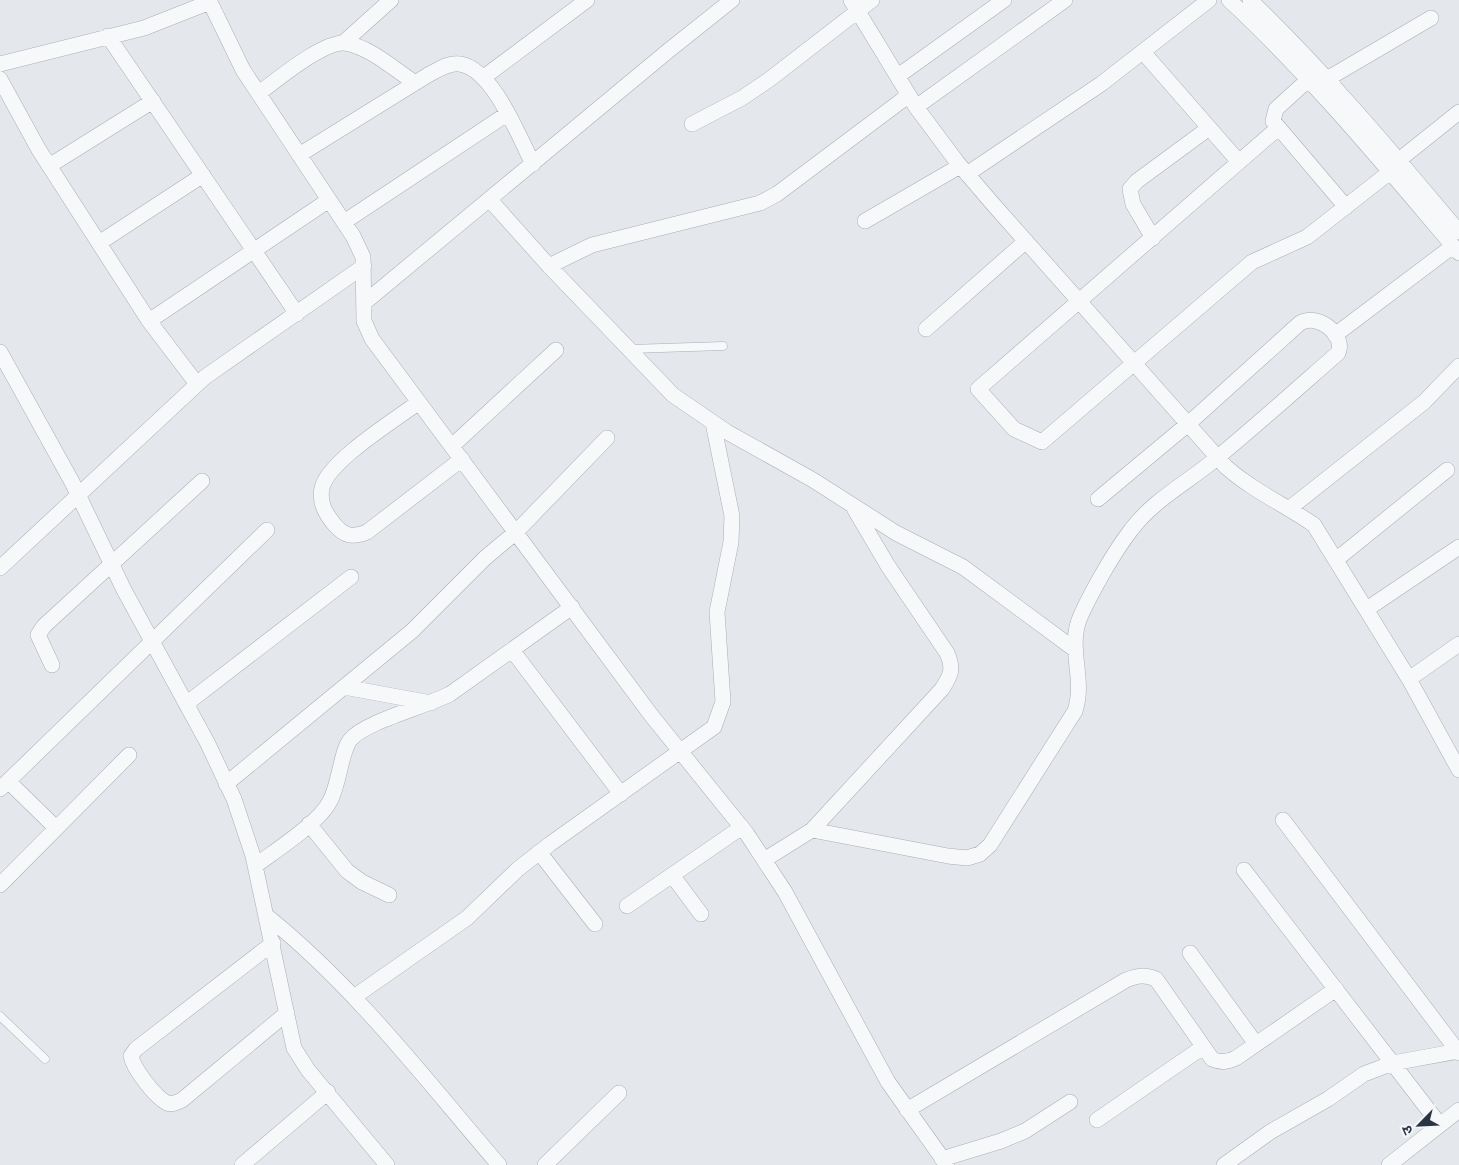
<svg xmlns="http://www.w3.org/2000/svg" width="1459" height="1165" font-family="'Alegreya Sans','Noto Sans Devanagari',sans-serif">
<style>
.lines{fill:none;stroke-linecap:round;stroke-linejoin:round}
.service-casing{stroke:#a9aeb7;stroke-width:9}
.minor-casing{stroke:#a9aeb7;stroke-width:16}
.service{stroke:#f7f8fa;stroke-width:8}
.minor{stroke:#f7f8fa;stroke-width:15}
</style>
<rect width="100%" height="100%" fill="#e4e7ec"/>
<g class="lines">
<defs>
<path id="service" d="M630 349 723 346
M0 1016 45 1059"/>
<path id="minor" d="M209 0 243 70 353 236 363 257 364 321 372 339 651 715 747 834 785 892 888 1082 947 1165
M851 0 916 107 957 162 992 203 1226 467C1253 491 1284 504 1314 525L1409 679 1459 770
M1229 0C1313 78 1385 166 1459 253
M1250 0C1325 72 1392 152 1459 232
M108 36 297 314
M343 43 391 0
M1143 52 1239 162
M0 64 144 28 210 2
M898 76 1004 0
M484 77 587 0
M0 79 39 150 149 321 197 384
M1309 79 1276 109 1273 121 1346 207
M1327 79 1431 18
M259 93C277 80 323 41 345 43 370 47 394 69 415 83
M916 107 1065 0
M692 124 742 98 770 79 872 0
M1278 128 978 389 1014 429 1042 442 1252 262 1307 237 1390 172
M299 155 428 75C438 70 449 62 460 64 493 69 519 137 533 164
M1399 160 1459 112
M49 166 153 101
M967 174 1101 84 1209 0
M490 200 549 266 673 395 727 432 813 480 896 533 963 567 1074 649
M865 221 960 166
M344 222 507 114
M1153 238 1133 204 1130 189 1137 181 1209 128
M99 243 203 175
M549 266 592 245 760 203 777 194 909 95
M364 303 668 51 732 0
M149 321 329 200
M926 329 1026 241
M1335 335 1453 246
M0 352 72 482 124 590 207 742 234 799 253 856 294 1048 308 1070 387 1165
M419 402C395 420 328 461 322 488 319 502 325 513 334 524 344 536 352 538 367 532L462 459
M452 446 556 350
M1290 508 1424 402 1459 366
M1337 559 1447 470
M0 568 205 377 364 266
M1367 609 1459 547
M512 650 621 794
M52 665 38 635 44 626 202 481
M1409 679 1459 644
M344 687 431 703
M186 704 351 577
M8 781 56 828
M226 784 412 631 485 558 516 532 607 438
M0 789 267 530
M1283 820 1459 1053
M309 824 347 871 362 882 389 895
M812 830 948 856 967 858 980 854 990 845 1075 711C1086 677 1066 648 1081 615 1093 589 1114 552 1131 530 1153 500 1190 481 1218 457 1259 423 1298 388 1338 353 1346 337 1320 312 1300 323L1188 424 1098 499
M539 852 595 924
M764 860 812 830 942 689C951 675 954 669 947 653L888 566 855 510
M255 866C276 850 319 823 330 801 339 785 341 752 350 740 364 722 427 706 450 694L572 607
M1244 870 1440 1125
M672 875 701 914
M0 885 129 755
M627 906 742 827
M268 917C356 988 426 1080 499 1165
M273 943 136 1049 131 1056C133 1068 155 1097 167 1103 172 1105 177 1102 182 1100L287 1013
M1190 953 1256 1044
M354 997 467 918 518 869 550 844 714 727 723 702 717 612 731 542 732 516 713 423
M907 1110 1126 980C1137 976 1144 974 1156 979L1212 1059C1221 1063 1227 1062 1236 1058L1336 989
M1097 1120 1203 1047
M942 1159 1001 1141 1025 1131 1070 1102
M242 1165 328 1092
M545 1165 619 1093
M1224 1165 1270 1132 1328 1099 1364 1074 1393 1063 1459 1051
M1389 1165 1459 1110"/>
</defs>
<use href="#service" class="service-casing"/>
<use href="#minor" class="minor-casing"/>
<use href="#service" class="service"/>
<use href="#minor" class="minor"/>
</g>
<g transform="translate(1419 1125) rotate(246)" stroke="#f4f6f9" stroke-width="4" paint-order="stroke">
<path d="M0-4L9 19L0 12L-9 19Z" fill="#2b3445"/>
<text y="-8" font-size="14" font-weight="bold" text-anchor="middle" fill="#2b3445">उ</text>
</g>
</svg>
